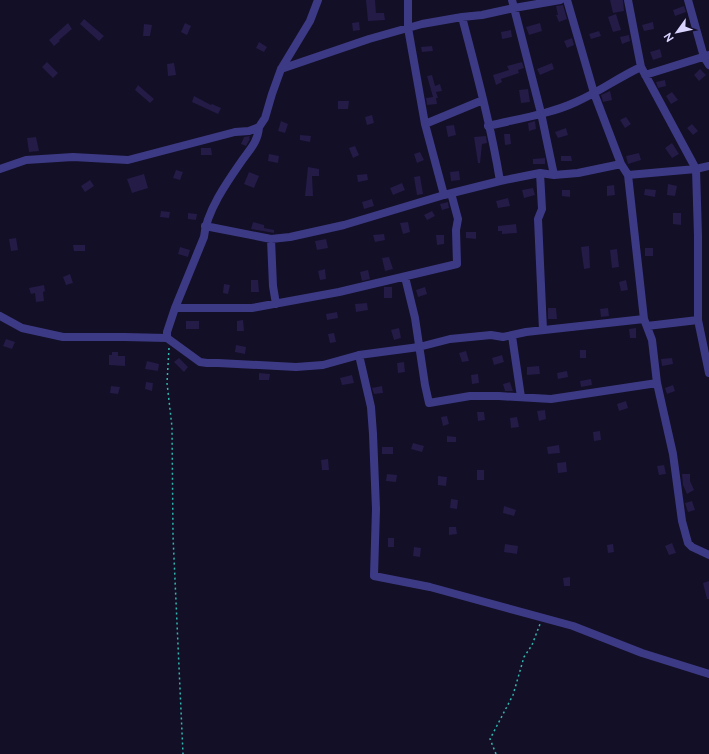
<svg xmlns="http://www.w3.org/2000/svg" width="709" height="754" font-family="Raleway,sans-serif">
<style>
.building{fill:#241b47}
.lines{fill:none;stroke-linecap:round;stroke-linejoin:round}
.path{stroke:#2fb8b0;stroke-width:1.5;stroke-dasharray:2 3;stroke-linecap:butt}
.minor{stroke:#3d3a85;stroke-width:8}
</style>
<rect width="100%" height="100%" fill="#130f26"/>
<path class="building" d="M366 0H375L376 13H384L385 20 368 21Z
M610 0H623L624 11 613 13Z
M563 5 567 19 559 22 556 15H558L556 6Z
M684 6 686 12 675 16 673 10Z
M616 14 621 30 613 32 608 17Z
M84 19 104 36 99 41 80 24Z
M359 22 360 30 353 31 352 23Z
M653 22 654 29 644 31 642 25Z
M68 23 72 29 59 40 60 41 54 46 49 40Z
M185 23 191 26 187 35 181 32Z
M540 23 542 31 529 35 526 27Z
M144 24 152 25 150 36H143Z
M511 30 512 37 502 39 501 32Z
M599 31 601 36 591 39 589 34Z
M629 35 630 41 622 44 620 37Z
M572 38 574 45 567 48 564 41Z
M259 42 267 47 264 52 256 48Z
M432 46 433 51 422 52 421 47Z
M660 49 662 57 653 60 650 52Z
M47 62 58 73 53 78 42 67Z
M522 62 524 68 518 70 519 73 501 79 502 82 496 85 493 75 509 70 507 66Z
M174 63 176 75 168 76 167 64Z
M552 63 554 69 540 75 537 69Z
M700 69 706 75 699 81 694 75Z
M432 75 435 86 440 84 442 91 436 92 438 98H436L437 104 427 105 426 98 433 97 427 76Z
M665 80 666 86 658 88 656 82Z
M138 85 154 99 150 103 135 90Z
M528 89 530 102 521 103 519 90Z
M610 91 612 100 603 102 601 95Z
M672 92 678 100 671 104 666 96Z
M194 96 211 105 212 104 221 108 218 114 192 102Z
M338 101H349L348 109H338Z
M372 115 374 123 367 125 365 117Z
M626 117 631 124 625 128 620 120Z
M281 121 288 124 285 133 278 131Z
M535 121 536 129 529 131 528 123Z
M692 124 698 131 693 135 687 128Z
M454 125 456 135 448 137 446 126Z
M566 128 568 135 558 138 555 132Z
M504 134H510L511 144 505 145Z
M300 135 311 136 310 142 300 140Z
M250 136 249 138 250 139 246 146 241 144 244 137Z
M486 136 487 143 482 144 480 163H478L474 137Z
M36 137 39 151 29 152 27 138Z
M672 143 679 154 672 158 665 148Z
M355 146 359 155 353 158 349 148Z
M201 148H211L212 155H201Z
M420 152 424 160 417 163 414 154Z
M639 153 641 160 628 164 626 156Z
M269 154 279 156 278 163 268 161Z
M561 156H571L572 161H561Z
M545 158V164H533V159Z
M308 167 319 169V176H312L313 196H305Z
M176 170 183 172 180 180 173 178Z
M459 171 460 180 451 181 450 172Z
M249 172 259 176 254 188 244 184Z
M144 174 148 188 132 193 127 179Z
M367 174 368 180 358 182 357 175Z
M420 176 423 194 417 195 414 177Z
M90 180 94 186 85 192 81 186Z
M402 183 405 190 393 195 390 188Z
M668 184 677 186 675 196 667 195Z
M614 185 615 195 607 196V186Z
M533 188 535 195 524 198 522 190Z
M645 189 656 190 655 197 644 195Z
M562 190H570V197L562 196Z
M508 198 510 206 498 208 496 201Z
M372 199 374 206 364 209 362 202Z
M448 202 449 208 442 210 440 204Z
M161 211 170 212 169 218 160 217Z
M432 211 435 216 427 220 424 215Z
M188 213 197 214 196 220 188 219Z
M673 213H681V225L673 224Z
M253 222 264 225V228L274 230V233L251 229Z
M408 222 410 232 403 234 400 223Z
M516 224 517 233 502 234V231H498V226Z
M466 232H476V239L466 238Z
M384 234 385 240 375 242 373 235Z
M436 235H444V244L437 245Z
M16 238 18 250 11 251 9 239Z
M326 239 328 248 317 250 315 241Z
M73 245H85V251H74Z
M589 246 590 268 584 269 581 247Z
M180 247 190 250 188 257 178 254Z
M645 248H653V256H645Z
M617 249 619 267 612 268 610 250Z
M389 257 393 269 385 271 382 258Z
M325 269 326 279 320 280 318 271Z
M368 270 370 279 362 281 360 272Z
M70 274 73 283 66 285 63 277Z
M251 280H258L259 292H251Z
M626 280 628 290 621 291 619 282Z
M224 284 230 285 228 294 223 293Z
M44 285 45 291 43 292 44 301 36 302 35 293 31 294 29 288Z
M384 287H392V298H384Z
M425 287 427 294 418 297 416 290Z
M367 303 368 310 356 312 355 304Z
M548 308H556L557 319H548Z
M608 308 609 316 601 317 600 309Z
M337 312 338 318 327 320 326 314Z
M243 320 244 331H237V321Z
M186 321H199V329H186Z
M399 328 401 338 394 340 391 330Z
M636 328V338H630L629 329Z
M334 333 336 342 330 343 328 334Z
M6 339 15 342 12 349 3 346Z
M236 345 246 347 245 354 235 352Z
M580 350H586V358H580Z
M466 351 469 361 462 362 459 353Z
M112 352H118V356H125V366L109 365V355H112Z
M502 355 504 362 494 365 492 358Z
M179 358 188 367 184 372 174 362Z
M672 358 673 364 662 366 661 359Z
M147 361 159 364 158 371 145 369Z
M404 362 405 372 398 373 397 363Z
M539 366 540 374 527 375V367Z
M567 371 568 377 558 379 557 373Z
M259 373 270 374 269 380H259Z
M478 374 479 383 472 384 471 375Z
M352 375 354 383 342 385 340 378Z
M591 379 592 385 581 387 580 381Z
M146 382 153 383 152 391 145 389Z
M510 382 513 391H505L503 384Z
M673 385 675 391 667 394 665 388Z
M111 386 120 387 118 394 110 393Z
M382 386 383 393 374 394 372 388Z
M626 401 628 408 619 411 617 404Z
M545 410 546 419 539 421 537 411Z
M477 412H484L485 420 478 421Z
M447 416 449 424 443 426 441 417Z
M517 417 519 427 511 428 510 418Z
M600 431 601 440 594 441 593 432Z
M447 436 456 437V442H447Z
M413 443 424 446 422 452 411 449Z
M559 445 560 453 548 454 547 447Z
M382 447H393V454H382Z
M328 459 329 470H322L321 460Z
M566 462 567 472 558 473 557 463Z
M664 465 666 474 659 475 657 466Z
M477 470H484V480H477Z
M387 474 397 475 396 482 386 481Z
M682 474H690V481L694 490 687 494 683 485Z
M438 476 447 477 446 486 438 485Z
M451 499 458 500 457 509 450 508Z
M692 501 695 510 688 512 685 503Z
M504 506 516 510 514 516 503 513Z
M449 527H456L457 534 449 535Z
M388 538H394V547H388Z
M672 543 676 553 669 555 665 546Z
M505 544 518 546 517 554 504 552Z
M613 544 614 552 608 553 607 545Z
M414 547 421 548 420 557 413 556Z
M570 577V586H564L563 578Z
M709 581V599H707L703 583Z"/>
<g class="lines">
<path class="path" d="M169 348 167 383 172 427 173 536 183 754
M496 754 490 739 513 695 524 657 532 645 540 624"/>
<path class="minor" d="M408 0V28L425 124 444 195
M512 0 541 113 554 175
M567 0 594 93 621 164 628 175 644 319 652 340 657 383 673 454 682 521 688 543 692 547 709 555
M628 0 641 67 696 169 698 236V320L709 373
M688 0 704 57 709 65
M462 17C476 71 491 126 500 181
M281 69 369 39 422 24 462 17 482 15 514 8 560 0
M645 75 709 55
M425 124 483 100
M488 126C517 119 550 114 576 102 599 92 619 77 641 67
M0 169 26 160 73 157 128 160 235 132 249 131 259 127 265 118 272 94 281 69 310 21 318 0
M540 173 542 209 538 219 543 330
M628 175 696 169 709 166
M205 226 271 239 290 237 344 225 444 195 500 181 540 173 554 175 578 173 621 164
M271 239 273 286 276 304
M405 277 415 318 425 385 429 403 470 396H499L551 399 657 383
M175 308H252L339 292 457 264 456 230 458 219 451 193
M0 316 22 328 63 337H124L167 338 200 362 207 363H218L296 367 323 365 359 355 419 347 450 339 491 335 503 337 526 332 644 319
M647 326 698 320
M512 336 521 397
M167 338V332L175 308 204 237C206 212 227 182 241 162 250 149 258 142 259 127
M359 355 371 407 373 434 376 509 374 576 430 587 573 626 642 653 709 674"/>
</g>
<g transform="translate(677 32) rotate(237)" stroke="#130f26" stroke-width="3" paint-order="stroke">
<path d="M0-3L7 15L0 10L-7 15Z" fill="#d9d4ff"/>
<text y="-6" font-size="11" font-weight="bold" text-anchor="middle" fill="#d9d4ff">N</text>
</g>
</svg>
